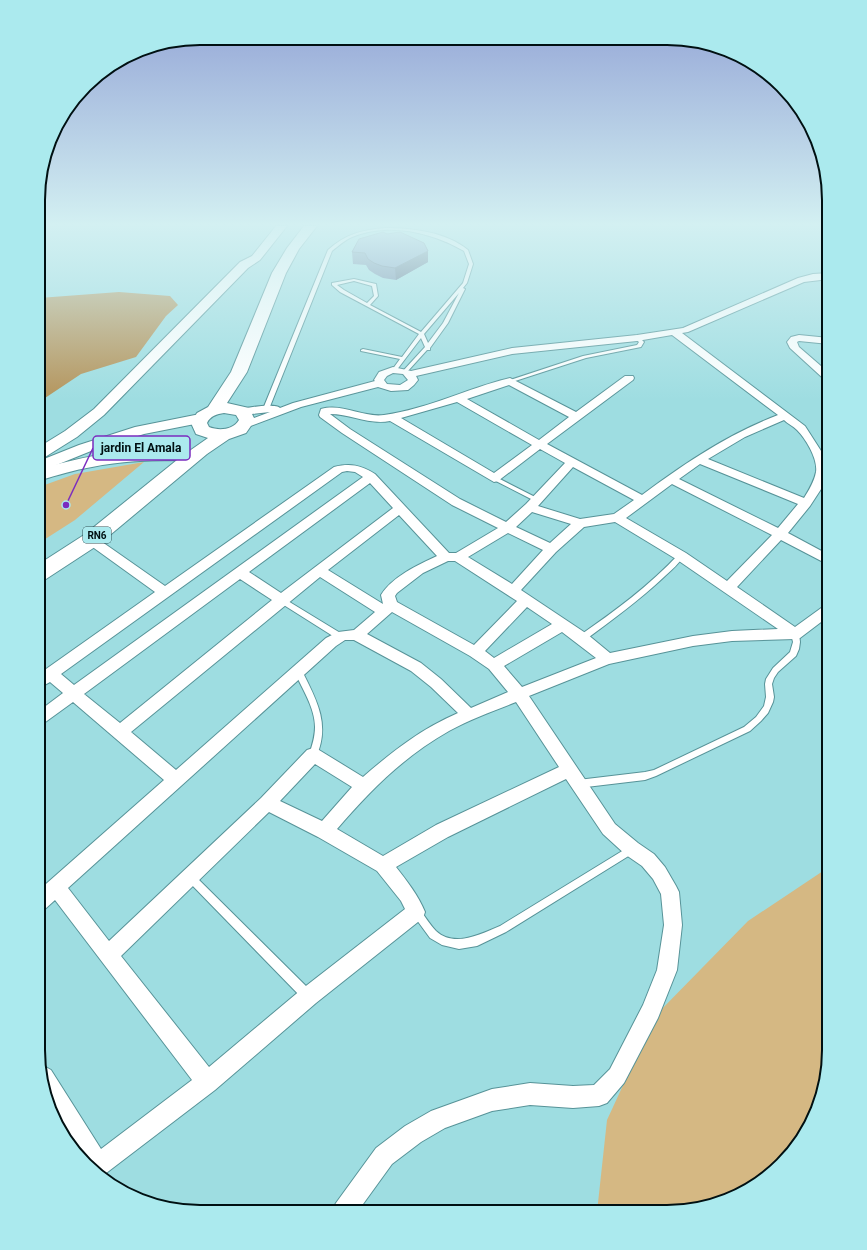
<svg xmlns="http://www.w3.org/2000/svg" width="867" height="1250" font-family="Roboto,sans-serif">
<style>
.green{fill:#d5b883}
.forest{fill:#b4945b}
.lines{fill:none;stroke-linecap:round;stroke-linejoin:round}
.lane-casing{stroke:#579398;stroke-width:2}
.street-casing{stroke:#579398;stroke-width:2}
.secondary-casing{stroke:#579398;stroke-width:2}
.primary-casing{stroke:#579398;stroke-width:2}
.lane{fill:#fff;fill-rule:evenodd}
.street{fill:#fff;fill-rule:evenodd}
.secondary{fill:#fff;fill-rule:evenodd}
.primary{fill:#fff;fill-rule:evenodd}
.wall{fill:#6d80a2}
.shaded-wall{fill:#596884}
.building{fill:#7f95bc;stroke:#596884}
.labels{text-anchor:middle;stroke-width:3;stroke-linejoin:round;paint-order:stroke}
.shield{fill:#abeaee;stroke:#335154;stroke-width:1}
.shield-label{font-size:10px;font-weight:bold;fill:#001012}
.rim{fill:none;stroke:#001012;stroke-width:2}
.leader{fill:none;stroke:#7b2cbf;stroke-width:1.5}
.callout-dot{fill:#7b2cbf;stroke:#abeaee;stroke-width:1.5}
.callout{fill:#abeaee;stroke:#7b2cbf;stroke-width:1.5}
.callout-label{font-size:12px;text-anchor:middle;font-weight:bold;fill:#001012}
</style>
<rect width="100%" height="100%" fill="#9edde1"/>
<path class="green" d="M144 462 75 520 39 543V487L75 474Z
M829 867V1060L820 1102 802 1140 774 1172 738 1195 667 1212H597L607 1120 655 1016 748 921Z"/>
<path class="forest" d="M119 292 170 296 178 305 166 316 136 357 81 374 39 402V298Z"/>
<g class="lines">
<defs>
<path id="lane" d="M385 228C413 228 446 232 468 250L473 264 467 283 463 288 465 289 448 323 430 348V350H427L407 372 403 371 425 347 421 338 396 371H394L392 370 400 359 361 351V350L363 349 402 357 419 334 340 292 332 285V283L354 279 376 284 378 296 370 305 421 332 463 283 469 264 464 251C431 232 389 222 352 237 345 240 338 246 332 251L269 409 268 410H264L263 409 328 250C346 234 362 230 385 228ZM354 281 372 286 374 296 367 303 344 290 337 285ZM459 293 443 323 428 343 424 334Z
M635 337H639L644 342 641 347 586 358 512 382 507 381 583 356 637 345 639 342 635 339Z
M494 476 539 499 540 500 539 501H535L492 479 491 478Z
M679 554H683L684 556C679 563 672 570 665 576 640 600 612 620 585 640H579L578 638 579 636C615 611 649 586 679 554Z
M279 598H283L342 634 343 636 342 638H336L279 602 278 600Z
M795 631 799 634 800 642 799 649 796 656 778 672 774 678 772 684 774 697 773 702 768 713 761 721 750 731 656 776 645 780 578 788 575 787 574 784 575 781 578 780 645 772 654 770 744 727 756 717 764 706 766 697 765 684 766 679 773 668 790 652 793 642 791 634Z
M298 668 301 669C316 699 331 724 316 757L313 758 310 757 309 755C312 746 315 737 315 727 315 708 302 688 294 671L295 669Z
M632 845 635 846 636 849 635 852 506 932 477 946 459 949 442 945 430 938 411 912 413 909 416 908 419 909C425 916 430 925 436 931 454 948 481 934 500 926Z
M190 873 193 874 311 991 312 995 311 999 307 1000 303 999 187 880 186 877 187 874Z"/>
<path id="street" d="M829 273V279L804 282 688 332 682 333 805 426 823 454 828 471 825 483 810 506 788 533 829 555V565L781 540 737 587 795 627 824 606 829 604V616L800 638 795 639 732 641 693 646 609 664 529 696 615 824 638 843 654 854 665 867 676 886 679 892 682 925 677 970 658 1018 624 1083 607 1103 599 1106 573 1108 530 1105 492 1111 445 1128 421 1142 392 1164 358 1211H332L336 1203 376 1148 405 1126 431 1111 492 1089 530 1083 573 1086 594 1085 610 1069 643 1005 657 970 664 925 661 894 653 879 642 866 626 855 603 834 566 779 448 837 396 867C407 881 418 895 425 912L423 918 316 1003 215 1090 101 1177 71 1141 52 1110 42 1067 44 1066 51 1070 101 1149 192 1080 55 900 45 909 38 912V891L164 780 73 702 44 723 39 725V711L63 693 50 682 39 688V674L155 592 87 543 85 540 87 537 91 536 95 537 165 586 334 467C350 463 361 465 375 474L449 553H456L498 528 452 505 342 433 320 417 319 415 321 409C343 403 363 418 384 415 428 409 468 388 510 378L576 412 625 376H633L634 378 633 380 547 444 642 495C685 463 728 434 778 415L672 335 637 341 512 354 416 376 418 380 414 385 408 390 391 391 378 387 301 407 245 428 241 427 240 425 241 423 270 412 243 415 238 412C242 407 276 403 280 408L293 403 375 381 374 380 379 372 393 367 411 371 512 348 637 335 683 328 798 278 813 274ZM393 373 403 374 408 380 400 385 387 384 384 380 387 376ZM509 385 569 417 539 440 467 399ZM457 402 532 445 494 473 401 418ZM330 414C351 414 369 425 390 421L494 482 498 481 540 449 565 463 526 504 506 522 460 499 350 429ZM784 420C788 424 793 426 797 430 806 439 818 459 816 472 814 482 809 490 804 498L708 459 745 437ZM700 464 798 504 778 528 679 479ZM573 467 634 500 614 514 580 519 538 506ZM347 471 355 472 363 477 74 685 61 674 342 472ZM370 483 393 508 281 593 249 572ZM672 484 772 535 727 581 686 553 626 518ZM532 512 571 524 550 543 516 527ZM399 515 437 556C418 565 393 576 381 595L383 604 328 570ZM615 522 676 559 778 629 732 631 693 636 610 653 587 634 521 590 556 552 584 527ZM508 533 543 550 512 584 468 557ZM448 561H455L517 601 474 645 397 602 395 596 397 593 423 573ZM320 577 375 612 354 630 338 632 326 638 176 770 131 732ZM240 579 272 600 120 723 84 694ZM527 607 552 624 494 658 485 651ZM392 612 470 656 489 669 508 692 471 708 441 679 421 663 367 634ZM562 632 596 658 522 687 504 666ZM345 640H354L411 671 431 687 458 713C421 729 393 751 363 777L319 750 313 748 307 750 261 798 109 941 68 888 336 646ZM516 702 559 767 436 825 383 856 337 829C371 790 403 757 449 731 470 719 494 711 516 702ZM315 764 352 787 322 821 280 801ZM269 812 318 837 377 871 401 901 405 909 302 989 209 1067 121 956Z
M799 335 829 338V344L799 341 797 342 799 347 829 373V381L825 380 790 348 787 342 791 337Z"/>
<path id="secondary" d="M276 226H287L260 260 248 268 104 415 77 437 45 457 39 459V447L65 431 94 409 240 262 252 256Z
M200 414 205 416 208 419 205 422 144 434 91 451 39 472V461L79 445 135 427Z"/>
<path id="primary" d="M304 226H317L299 249 286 273 247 372 227 403 249 408 255 420 246 433 229 439 207 454 98 545 46 579 39 581V564L84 535 177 460C149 460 120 461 92 467 74 470 58 475 41 480L39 479V469C78 458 117 450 157 449 167 449 179 448 188 452L208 438 196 434 191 423 197 413 208 407 231 372 272 273 287 248ZM224 413 236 415 239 420C233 430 219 431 209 427L207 423C210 416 217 414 224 413Z"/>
</defs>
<use href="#lane" class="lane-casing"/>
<use href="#street" class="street-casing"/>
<use href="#secondary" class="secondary-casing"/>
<use href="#primary" class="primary-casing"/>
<use href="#lane" class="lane"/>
<use href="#street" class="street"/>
<use href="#secondary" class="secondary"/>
<use href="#primary" class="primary"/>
</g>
<path class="wall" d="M387 234 428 262 396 280 383 278 375 274 369 270 366 265 353 264 352 252Z"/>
<path class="shaded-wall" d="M428 251V262L396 280 395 268Z"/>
<path class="building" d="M383 232 387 234 400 232 424 243 428 251 395 268 382 266 374 263 368 259 365 253 352 252 359 239Z"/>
<linearGradient id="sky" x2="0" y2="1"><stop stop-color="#91a2d5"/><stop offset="0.56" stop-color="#d3f0f2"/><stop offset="1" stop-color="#d3f0f2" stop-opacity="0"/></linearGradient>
<rect width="867" height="401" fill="url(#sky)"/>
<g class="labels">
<rect class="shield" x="83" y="527" width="28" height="16" rx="3"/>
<g class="shield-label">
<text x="97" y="539">RN6</text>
</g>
</g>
<path d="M0 0H867V1250H0ZM200 45H667A155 155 0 0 1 822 200V1050A155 155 0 0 1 667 1205H200A155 155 0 0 1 45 1050V200A155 155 0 0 1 200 45Z" fill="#abeaee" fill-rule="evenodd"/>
<path class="rim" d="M200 45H667A155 155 0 0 1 822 200V1050A155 155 0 0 1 667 1205H200A155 155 0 0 1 45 1050V200A155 155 0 0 1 200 45Z"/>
<path class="leader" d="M66 505L93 448"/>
<circle class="callout-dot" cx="66" cy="505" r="4"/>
<rect class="callout" x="93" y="436" width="97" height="24" rx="4"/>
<g class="callout-label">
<text x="141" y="452">jardin El Amala</text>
</g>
</svg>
